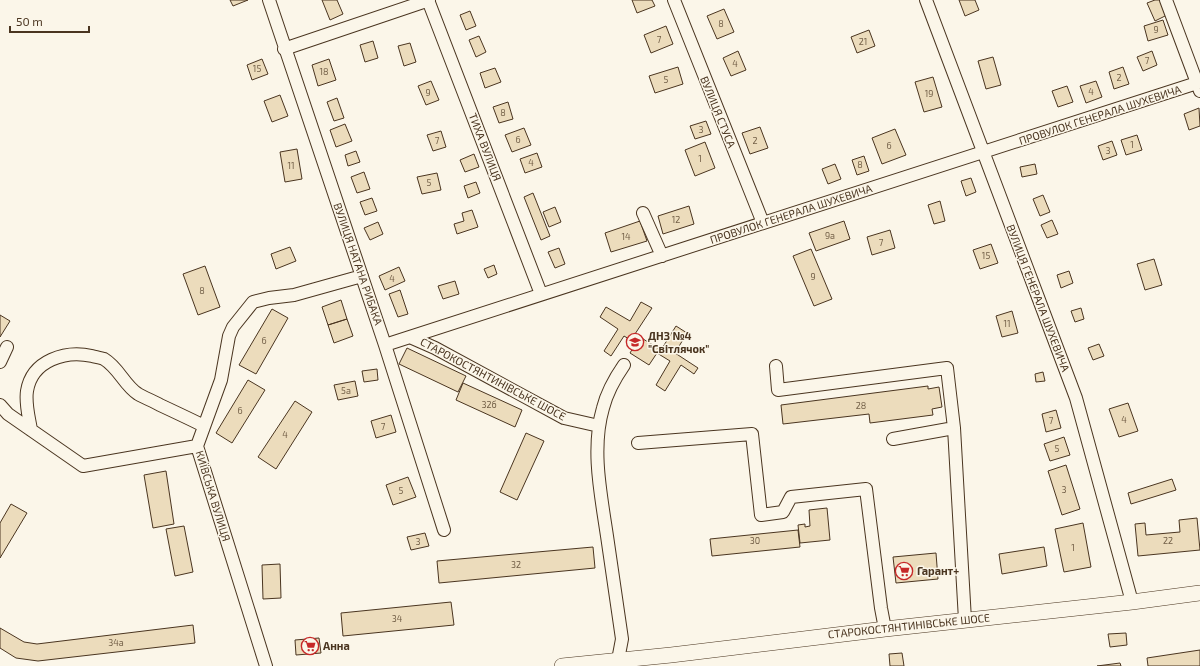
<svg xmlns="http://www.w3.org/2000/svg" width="1200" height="666" font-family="'Exo 2',sans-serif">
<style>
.building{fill:#ecdcbc;stroke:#4a3520}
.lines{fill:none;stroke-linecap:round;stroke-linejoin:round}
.minor-casing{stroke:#4a3520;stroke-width:14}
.major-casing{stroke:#4a3520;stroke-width:16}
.minor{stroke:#fbf6e9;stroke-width:12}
.major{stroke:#fbf6e9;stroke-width:15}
.labels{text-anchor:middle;stroke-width:3;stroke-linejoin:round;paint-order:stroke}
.number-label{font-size:9px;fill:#725f47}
.street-label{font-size:11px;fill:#4a3520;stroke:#fbf6e9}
.poi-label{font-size:11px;font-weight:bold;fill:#4a3520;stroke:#fbf6e9;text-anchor:start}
</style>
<rect width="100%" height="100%" fill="#fbf6e9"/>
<path class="building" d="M230 0H248L233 6Z
M322 0H337L343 14 330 20Z
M632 0H652L655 6 637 13Z
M959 0H975L979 10 965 16Z
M1155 0H1163L1169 14 1155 21 1147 3Z
M724 9 734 32 717 39 707 16Z
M470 11 476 26 466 30 460 15Z
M1163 20 1168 35 1148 41 1144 26Z
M666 26 673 44 651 53 644 35Z
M869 30 875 46 857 53 851 37Z
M479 36 486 52 476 57 469 40Z
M373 41 378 58 365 62 360 45Z
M410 43 416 62 404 66 398 46Z
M738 51 746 70 731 76 723 58Z
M1152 51 1157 65 1143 71 1137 57Z
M993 57 1001 85 986 89 978 61Z
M262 59 268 74 252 80 247 65Z
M329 59 336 80 318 86 312 65Z
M678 67 683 84 655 93 649 76Z
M1123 67 1129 84 1114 89 1109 72Z
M495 68 501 82 485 88 480 73Z
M933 77 942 107 924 112 915 82Z
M431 81 439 100 426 105 418 86Z
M1096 81 1102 97 1086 103 1080 86Z
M1067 86 1073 102 1058 107 1052 91Z
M280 95 288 116 272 122 264 101Z
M337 98 344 118 334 121 327 102Z
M508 102 513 119 499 123 493 107Z
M1199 108 1200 126 1189 130 1184 114Z
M706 121 711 134 695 139 690 126Z
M345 124 352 141 336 147 330 130Z
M760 127 768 148 750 154 742 133Z
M524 128 531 145 512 152 505 135Z
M895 129 906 155 882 164 872 138Z
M441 131 446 147 433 151 427 135Z
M1137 135 1142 150 1126 155 1121 140Z
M1112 141 1117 155 1103 160 1098 146Z
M705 142 715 168 695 176 685 150Z
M297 149 302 179 285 182 280 152Z
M356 151 360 162 348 166 345 155Z
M537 153 542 167 525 173 520 159Z
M474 154 479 167 465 172 460 160Z
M864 156 869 171 857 175 852 160Z
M835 164 841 179 828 184 822 169Z
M1035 164 1037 174 1022 177 1020 167Z
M364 172 370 189 357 193 351 177Z
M437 173 441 190 422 194 417 177Z
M971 178 976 192 966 196 961 181Z
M476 182 480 193 468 198 464 186Z
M533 193 550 236 541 240 524 197Z
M1043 195 1050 212 1040 216 1033 199Z
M372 198 377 211 365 215 360 202Z
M940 201 945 221 934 224 928 205Z
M689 206 694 224 663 234 658 216Z
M555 207 561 222 549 227 543 212Z
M472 210 478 227 457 234 454 224 464 221 462 213Z
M1052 220 1058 234 1047 238 1041 225Z
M640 221 647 241 611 252 605 233Z
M844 221 850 239 816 251 809 233Z
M378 222 383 234 370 240 364 228Z
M890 230 895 248 872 255 867 237Z
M991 244 998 263 980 269 973 250Z
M290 247 296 261 276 269 271 254Z
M559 248 565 264 555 268 548 252Z
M811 249 832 299 814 306 793 256Z
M1154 259 1162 285 1145 290 1137 264Z
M494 265 497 274 488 278 484 269Z
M205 266 220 307 198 315 183 274Z
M399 267 405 281 385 290 379 276Z
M1069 271 1073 283 1061 288 1057 275Z
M455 281 459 294 443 299 438 286Z
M400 290 408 314 398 317 389 294Z
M341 300 347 319 328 325 322 307Z
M641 302 652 308 635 334 661 350 676 326 687 333 675 353 698 368 694 374 681 365 665 391 656 385 670 361 657 353 649 365 630 353 636 343 624 336 611 356 604 351 618 329 600 317 606 307 630 321Z
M1081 308 1084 319 1075 322 1071 311Z
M272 309 288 318 256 374 239 365Z
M1012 311 1018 333 1002 337 996 316Z
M0 315 10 321 0 337Z
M347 319 353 336 334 343 328 325Z
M1099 344 1104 356 1093 360 1088 348Z
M407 348 466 376 458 392 399 364Z
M377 369 378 380 364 382 362 371Z
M1043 372 1045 381 1036 382 1035 374Z
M248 380 265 390 232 443 216 433Z
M355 381 358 396 338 400 334 385Z
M463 383 522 410 515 427 456 400Z
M928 386V389L939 387 942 407 932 409 933 415 870 423 869 414 783 424 781 405Z
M295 401 312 412 276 469 258 457Z
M1128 403 1138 431 1119 437 1109 409Z
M1056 410 1061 428 1046 432 1042 414Z
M391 415 396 432 376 438 371 421Z
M526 433 544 441 517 500 500 492Z
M1064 437 1070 455 1050 461 1044 444Z
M1066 465 1080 509 1062 515 1048 471Z
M166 471 174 524 153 528 144 475Z
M408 477 416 497 393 505 386 485Z
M1172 479 1176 490 1131 504 1128 493Z
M11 504 27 513 0 558V523Z
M827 508 830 540 800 543 798 525 805 524V527L810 526 809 510Z
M1197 518 1200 550 1138 556 1135 524 1145 523 1146 535 1180 532 1179 520Z
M1083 523 1091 567 1064 572 1055 529Z
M184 526 193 572 175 576 166 529Z
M798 530 800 547 712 556 710 539Z
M425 533 429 546 411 550 407 537Z
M593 547 595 568 439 583 437 561Z
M1044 547 1047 566 1002 574 999 554Z
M936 553 938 579 896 583 893 557Z
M280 564 281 598 263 599 262 565Z
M451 602 454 625 343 636 341 613Z
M193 625 195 643 38 661 16 658 0 648V628L24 642 37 644Z
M1126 633 1127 645 1110 647 1108 634Z
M319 638 321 653 296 655 295 640Z
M1200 650V666H1148L1147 658Z
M902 653 904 666H890L889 654Z
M1120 663 1121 666H1097Z"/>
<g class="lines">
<defs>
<path id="minor" d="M269 0 385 345 444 530
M428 0 541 294
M674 0 763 223
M926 0 1076 398 1132 602
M1166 0 1200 91
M284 49 429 0
M643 213 662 256
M410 337 435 348 564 418 599 426
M385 345 1197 83
M0 362 7 347
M776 366 778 390 947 368 954 428 965 620
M0 405 8 414 83 466 197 446
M31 430C29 417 25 404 27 391 32 360 66 350 92 356 96 357 101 358 104 359 119 368 124 385 138 394 145 398 153 401 160 405 175 412 190 419 204 426
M893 439 954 428
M638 443 752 434 761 515 783 512 791 497 866 489 881 608 885 629
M266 666 197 446 221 380 229 336 233 327 253 302 269 298 294 295 362 276
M616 666 618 660 622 639C617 605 612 570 607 536 601 495 591 449 603 408 607 392 615 378 624 365"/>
<path id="major" d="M562 666 671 655 885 629 1132 602 1200 593"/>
</defs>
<use href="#minor" class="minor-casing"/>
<use href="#major" class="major-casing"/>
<use href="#minor" class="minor"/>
<use href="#major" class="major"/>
</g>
<defs>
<symbol id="school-ring" viewBox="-11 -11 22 22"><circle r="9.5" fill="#fbf6e9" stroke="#c62828" stroke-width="1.5"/><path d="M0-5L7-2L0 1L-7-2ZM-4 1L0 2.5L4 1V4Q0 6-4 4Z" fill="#c62828"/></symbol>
<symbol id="supermarket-ring" viewBox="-11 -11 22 22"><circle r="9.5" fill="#fbf6e9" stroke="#c62828" stroke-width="1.5"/><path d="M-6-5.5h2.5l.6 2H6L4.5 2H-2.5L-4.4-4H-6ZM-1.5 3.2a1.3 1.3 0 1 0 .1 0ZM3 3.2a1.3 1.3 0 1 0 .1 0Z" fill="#c62828"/></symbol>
</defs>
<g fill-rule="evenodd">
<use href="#school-ring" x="625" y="332" width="20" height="20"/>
<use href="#supermarket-ring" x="894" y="561" width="20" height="20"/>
<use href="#supermarket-ring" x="300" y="636" width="20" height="20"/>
</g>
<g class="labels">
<g class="number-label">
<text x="721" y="27">8</text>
<text x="1156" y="33">9</text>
<text x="659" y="43">7</text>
<text x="863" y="45">21</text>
<text x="1147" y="64">7</text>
<text x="735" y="67">4</text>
<text x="257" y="72">15</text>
<text x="324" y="75">18</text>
<text x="1119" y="81">2</text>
<text x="666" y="83">5</text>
<text x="1091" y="95">4</text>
<text x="428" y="96">9</text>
<text x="929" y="97">19</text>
<text x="503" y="116">8</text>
<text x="701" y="133">3</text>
<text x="518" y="143">6</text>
<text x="437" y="144">7</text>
<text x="755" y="144">2</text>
<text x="1132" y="148">1</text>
<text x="889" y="149">6</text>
<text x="1108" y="154">3</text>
<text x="700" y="162">1</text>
<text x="531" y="166">4</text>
<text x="860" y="168">8</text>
<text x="291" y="169">11</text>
<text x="429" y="186">5</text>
<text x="676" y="223">12</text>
<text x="830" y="239">9а</text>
<text x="626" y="240">14</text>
<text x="881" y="246">7</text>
<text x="986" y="259">15</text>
<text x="813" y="280">9</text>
<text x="392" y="282">4</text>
<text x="202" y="294">8</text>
<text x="1007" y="327">11</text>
<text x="264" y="344">6</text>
<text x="346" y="394">5а</text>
<text x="489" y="408">32б</text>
<text x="861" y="409">28</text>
<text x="240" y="414">6</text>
<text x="1124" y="423">4</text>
<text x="1051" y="424">7</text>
<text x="383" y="430">7</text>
<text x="285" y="438">4</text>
<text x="1057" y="452">5</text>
<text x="1064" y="493">3</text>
<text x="401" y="494">5</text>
<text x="755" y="544">30</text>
<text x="1168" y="544">22</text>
<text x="418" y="545">3</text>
<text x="1073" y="551">1</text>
<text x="516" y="568">32</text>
<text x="397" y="622">34</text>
<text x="116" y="646">34а</text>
</g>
<g class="street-label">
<text transform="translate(718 112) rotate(68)" y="4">ВУЛИЦЯ СТУСА</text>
<text transform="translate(1100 115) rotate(-18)" y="4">ПРОВУЛОК ГЕНЕРАЛА ШУХЕВИЧА</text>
<text transform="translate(485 147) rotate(69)" y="4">ТИХА ВУЛИЦЯ</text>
<text transform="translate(791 214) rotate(-18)" y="4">ПРОВУЛОК ГЕНЕРАЛА ШУХЕВИЧА</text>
<text transform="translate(358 264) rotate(71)" y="4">ВУЛИЦЯ НАТАНА РИБАКА</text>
<text transform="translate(1038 298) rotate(69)" y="4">ВУЛИЦЯ ГЕНЕРАЛА ШУХЕВИЧА</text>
<text transform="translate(493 379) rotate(28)" y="4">СТАРОКОСТЯНТИНІВСЬКЕ ШОСЕ</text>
<text transform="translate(213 496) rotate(73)" y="4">КИЇВСЬКА ВУЛИЦЯ</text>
<text transform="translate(909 626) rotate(-6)" y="4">СТАРОКОСТЯНТИНІВСЬКЕ ШОСЕ</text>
</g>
<g class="poi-label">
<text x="648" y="340">ДНЗ №4<tspan x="648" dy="13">"Світлячок"</tspan></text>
<text x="917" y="575">Гарант+</text>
<text x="323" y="650">Анна</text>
</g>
</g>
<path d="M10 26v6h79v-6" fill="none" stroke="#4a3520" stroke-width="2"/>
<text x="16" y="26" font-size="12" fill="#4a3520" stroke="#fbf6e9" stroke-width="3" paint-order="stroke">50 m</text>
</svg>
